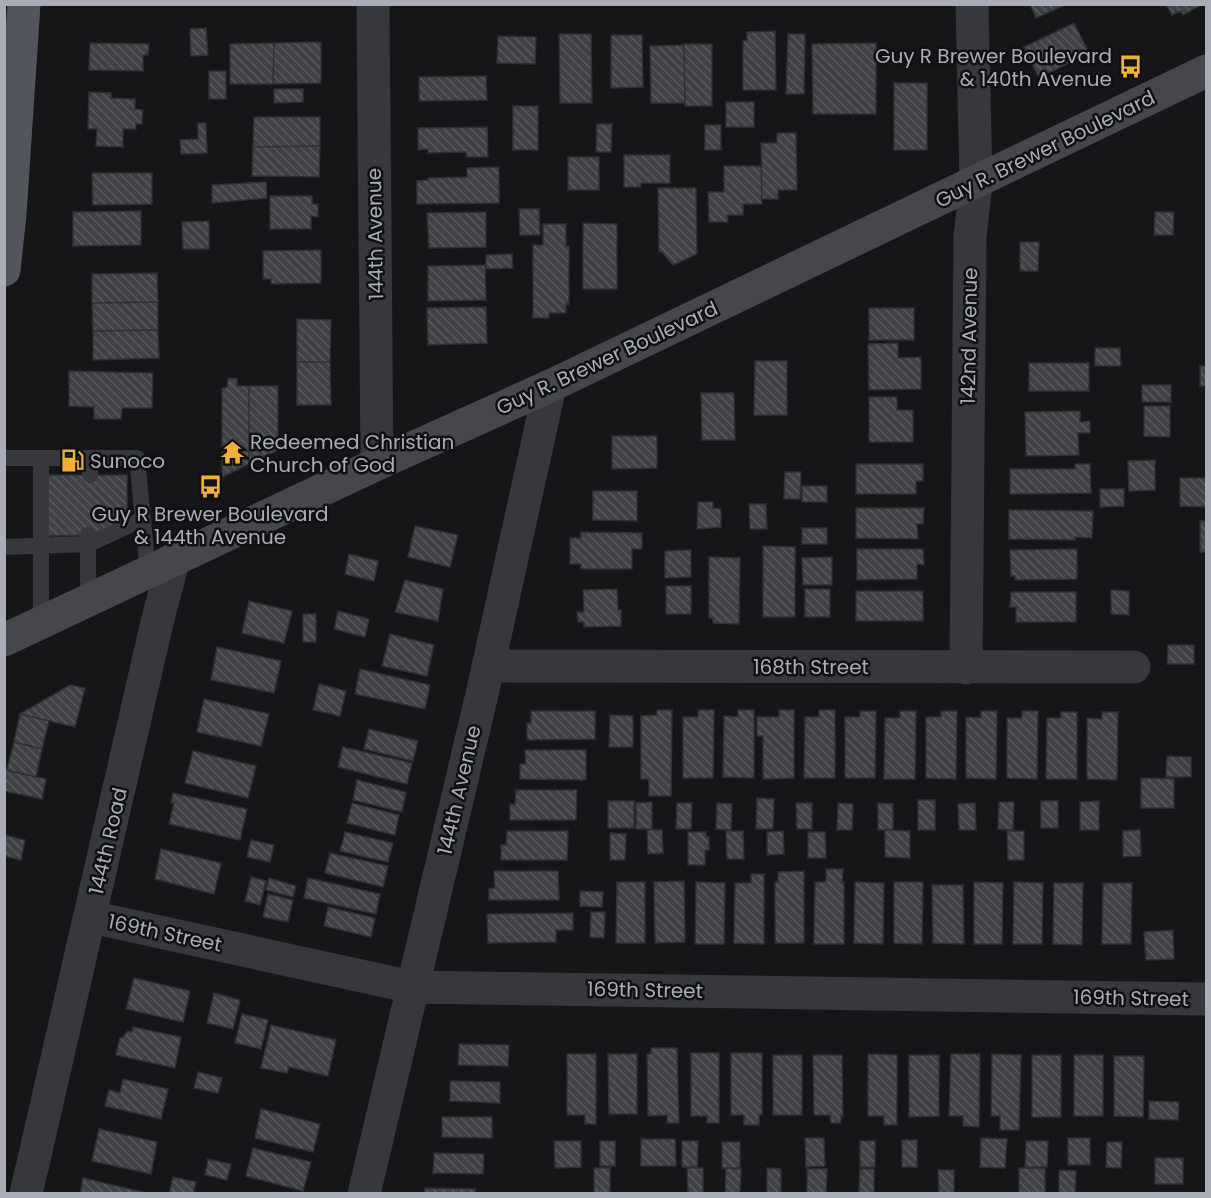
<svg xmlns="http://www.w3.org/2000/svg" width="1211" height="1198" font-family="Poppins,sans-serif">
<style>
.building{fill:url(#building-back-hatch);stroke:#303034;stroke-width:1.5}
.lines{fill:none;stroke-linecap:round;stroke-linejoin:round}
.lane{stroke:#37383d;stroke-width:16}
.street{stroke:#37383d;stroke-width:33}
.secondary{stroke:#45474d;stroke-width:33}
.primary{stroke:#53555c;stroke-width:33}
.labels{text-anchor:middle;stroke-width:5;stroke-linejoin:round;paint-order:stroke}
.poi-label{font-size:20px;fill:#a8adb8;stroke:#111113;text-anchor:start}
.street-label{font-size:20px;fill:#a8adb8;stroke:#111113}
</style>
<defs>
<pattern id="building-back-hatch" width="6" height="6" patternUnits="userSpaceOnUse" patternTransform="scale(1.5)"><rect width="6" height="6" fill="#404145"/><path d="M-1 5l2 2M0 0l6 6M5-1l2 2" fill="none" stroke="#595a5e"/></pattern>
</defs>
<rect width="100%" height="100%" fill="#161618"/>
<path class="building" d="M1030 4H1067L1036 18Z
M1166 4H1203L1183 15 1181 11 1172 15Z
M1074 23 1089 53 1039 78 1024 47Z
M206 28 208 55 191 56 190 29Z
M775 31 776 90H743V41H747V32Z
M559 34H591L592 103H560Z
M788 34H805L804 94H786Z
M611 35H642L643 87 611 88Z
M498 36 536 37 535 64 497 63Z
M321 42V83L273 84 274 43Z
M90 43 149 44 148 55H143V71L89 70Z
M274 43 273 84H230V44Z
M876 43V114H813L812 44Z
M684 44H712V106H685Z
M684 45 685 103H651L650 46Z
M209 71H226V99H209Z
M486 76 487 100 419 101V77Z
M894 83H927V150H894Z
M274 89H303V102L274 103Z
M89 92 111 93V98L135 99V109L143 110 142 124H136V129H123V147L96 146 97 129H88Z
M726 102H754V127H726Z
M513 106H538V150H513Z
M254 117H320V146L253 147Z
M198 123H206L207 153 181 154 180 140 198 139Z
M597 124H612L611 152H596Z
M705 125H721V150H705Z
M487 127 488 157H466V152L428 153V149L418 150V128Z
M777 133H796L797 190H778V199H762L761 143H777Z
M320 146 319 177 252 176 253 147Z
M624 155H670V183H641V187H624Z
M568 157H599V190H568Z
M724 166H761L762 204H743V215H727L728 222H709L708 192H724Z
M499 167V203L417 204V181L428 180V178L467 177V168Z
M92 173H152V204L93 205Z
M266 182 267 198 212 203V185Z
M658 188H696L697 254 673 265 662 252H659Z
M270 196H312V204H318V217L311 216V229H270Z
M519 209H539L540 235H520Z
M141 211V245L73 246V212Z
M486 212V247L429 248 427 213Z
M1155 212H1174L1173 235H1154Z
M209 221V249H183L182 222Z
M583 223 617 224V289H583Z
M543 224H566V246H569V304L566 303V313H549V318H533V245H543Z
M1020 242H1039L1038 271H1020Z
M321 250V283L271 284V279H263V251Z
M512 254 513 268 486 269V255Z
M485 265 486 300 428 301V266Z
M157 273 158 302 92 303V274Z
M158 302V330L93 331 92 303Z
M486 307 487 343 428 345 427 308Z
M869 308H914V340H869Z
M297 319 331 320 330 362H297Z
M158 330 159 358 93 360V331Z
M898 343V358L921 357V389L869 390 868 344Z
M1095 348H1120L1121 366H1095Z
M755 361H787V415H754Z
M297 362H330L331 405H297Z
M1029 363H1089V391H1029Z
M1200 366H1206V386H1200Z
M69 371 153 373 152 408H122L121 419H94V407L69 406Z
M228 378 237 379V386H249V464L222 477V388L227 387Z
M1142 385H1171V402H1142Z
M249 386H278V450L249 464Z
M701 393H734L735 440H702Z
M869 397H897V410H913V442H869Z
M1144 406H1170V437L1144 436Z
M1080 411V422L1090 421V433H1078L1079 455 1026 456 1025 412Z
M612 436H657V468L612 469Z
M1155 460V490L1129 491 1128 461Z
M856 464H923V481H916V494H856Z
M1075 464H1090L1091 493 1010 494V469H1075Z
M785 472H801L800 499H784Z
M47 475H127V523L102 535 48 536Z
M1180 478H1206V507L1180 506Z
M802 486H827V502H802Z
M1100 489H1124V506L1100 507Z
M593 491H637V521L593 520Z
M698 502H713V508L721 509V527L697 529Z
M749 504H766L767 529H750Z
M856 508H924L923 524H917L918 539 856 538Z
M1009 510 1093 511 1092 538 1075 537V540L1009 539Z
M1200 521H1206V552H1200Z
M415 526 458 535 450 567 408 557Z
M802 528H827V544H802Z
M581 532 642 533V549H632V569H581V564H570V538H581Z
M763 546 795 547V617H763Z
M857 549H923L924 565 917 564V579L857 580Z
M1077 549V579L1015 580V576H1011L1010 550Z
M691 550V577L665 578V551Z
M349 554 378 561 374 581 345 574Z
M709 557 740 558 739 624 713 623V618H709Z
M832 557V585H803L802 558Z
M405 580 443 589 438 621 395 612Z
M666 586H691V614H666Z
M617 589 618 610H621V626L584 627V622H578L577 612H584L583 590Z
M805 589H830V617H805Z
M1111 590 1129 591V615L1111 614Z
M856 591H923V621H856Z
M1011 592H1076V622H1016V607H1010Z
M249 601 292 611 284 643 242 633Z
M338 611 369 619 365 637 334 629Z
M303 614H316V642H303Z
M390 634 434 645 427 676 382 666Z
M1168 645H1194V664H1167Z
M217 647 281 661 274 693 211 680Z
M360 669 430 685 425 709 355 694Z
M319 684 346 691 340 716 313 710Z
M70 685 85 688 75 727 20 714Z
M204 699 269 714 261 746 197 732Z
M657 710H672L671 796H649V779H641V716L657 715Z
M698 710H714L713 778H683V717H698Z
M738 710H754V778L723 777 724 716 738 717Z
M779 710H794V778L763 779V736H757V717H779Z
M819 710H835V778H804L805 717H819Z
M531 711H595V739L527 740V723H531Z
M860 711H876L875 778H845V717H860Z
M900 711H916L915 779H884L885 718H900Z
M941 711H957L956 779 926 778V717H941Z
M981 711H997L996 779 966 778V717L981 718Z
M1022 711H1038L1037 779 1007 778V718H1022Z
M1061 712H1077V779H1046L1047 718H1061Z
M1102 712H1118L1117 780 1087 779V718L1102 719Z
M20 714 49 721 42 749 14 742Z
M610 715 633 716V747H609Z
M369 729 418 741 413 761 364 749Z
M14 742 42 749 36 777 7 770Z
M343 747 412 763 407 784 338 767Z
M525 750H586V780L520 779V764H526Z
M193 751 256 766 248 798 185 783Z
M1167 756 1191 757V777H1166Z
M4 770 46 779 42 799 4 791Z
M1141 778 1174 779V808H1141Z
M357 780 406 792 402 812 353 800Z
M516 790H577L576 820H510V804L515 805Z
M173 793 247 809 240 840 169 824 174 803H171Z
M757 798 774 799 773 829H756Z
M918 800H935V830H918Z
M608 801H634V828H608Z
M1041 801H1058V828H1041Z
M1099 801V830H1080V802Z
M652 802V829H636V803Z
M999 802H1014L1013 830 998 829Z
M352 803 399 815 395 835 347 823Z
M677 803H692L691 829H676Z
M717 803 732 804 731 830 716 829Z
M796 803H812V829H797Z
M838 803 853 804 852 830H837Z
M878 803 893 804V829L878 830Z
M975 803 976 830H959L958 804Z
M647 830H662L663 853 648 854Z
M885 830 910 831V858L885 857Z
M1140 830 1141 856 1123 857V831Z
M507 831H568L567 860H501V845H506Z
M726 831H743L744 859H727Z
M783 831 784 854 767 855V832Z
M1007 831H1024V860H1008Z
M345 832 393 843 388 862 340 851Z
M688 832H706V837H709V850H705V865H688Z
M808 832H825L826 858H808Z
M610 833 626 834 625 860H610Z
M4 835 25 840 21 860 4 856Z
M251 840 274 845 270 862 247 857Z
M161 849 221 863 214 894 155 879Z
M330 853 388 866 383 887 325 873Z
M826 869H843L842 883 844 882V944H814L815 882H826Z
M494 871H558L559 900H489V889L495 888Z
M804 871V943H775V882H778V872Z
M751 874H764V944L734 943 735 883H751Z
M251 877 266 881 260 905 245 901Z
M269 878 296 886 293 897 266 890Z
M308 878 380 894 376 914 304 898Z
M684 881 685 942 655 943 654 882Z
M617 882H645V943H616Z
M696 882 725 883 724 944H695Z
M855 882 884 883 883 944 854 943Z
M894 882H923L922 944 894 943Z
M974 882 1003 883 1002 944H974Z
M1014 882 1043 883 1042 944H1013Z
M1054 883H1083L1082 945 1053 944Z
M1103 883H1132L1131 944H1102Z
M932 885H963L964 944 933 943Z
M580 891 603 892 602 907 580 906Z
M268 894 293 900 288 922 263 917Z
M328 907 375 918 371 937 324 926Z
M591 912H605L604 938 590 937Z
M573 913V930H556V942L488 943 487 914Z
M1173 930 1174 959 1146 960 1144 932Z
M134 978 190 991 183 1022 126 1009Z
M214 993 240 1000 233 1029 207 1023Z
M242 1014 268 1020 261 1049 235 1043Z
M271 1025 336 1040 328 1076 289 1067 287 1073 261 1068Z
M133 1027 181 1037 175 1068 116 1055 120 1038H122L128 1031 132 1032Z
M459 1044 509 1045 508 1066 458 1065Z
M651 1048H677L679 1123H667V1115L648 1116 647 1054H651Z
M691 1053H719V1123H707V1116H691Z
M731 1053H762V1115H759V1125H744V1115H731Z
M567 1054H596V1124H585V1115H567Z
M608 1054H637V1114H609Z
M868 1054 897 1055V1125H884V1116H868Z
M951 1054H980L979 1127 963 1126V1116H949Z
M992 1054 1021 1055 1019 1130H1000V1116H991Z
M773 1055H802V1115H773Z
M813 1055H842L843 1116H841V1123H831L830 1115H814Z
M909 1055H939V1116L909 1117Z
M1032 1055H1061V1117H1032Z
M1074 1055H1103V1116H1074Z
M1114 1056H1144L1143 1117 1114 1116Z
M198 1072 222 1078 218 1093 194 1088Z
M123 1079 168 1089 161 1119 105 1106 109 1090 120 1093Z
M450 1081 500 1082V1103L450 1101Z
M1149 1101 1179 1102 1178 1120 1149 1119Z
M261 1109 320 1124 313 1152 255 1138Z
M442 1117H492V1138L442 1137Z
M99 1129 157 1142 151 1174 92 1161Z
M805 1138H824L825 1166 806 1167Z
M981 1138 1007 1139 1005 1168 980 1167Z
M1068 1138H1090V1165H1068Z
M641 1139H675L676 1166H641Z
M902 1140H917V1167H902Z
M554 1141H581V1167L555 1168Z
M600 1141H615V1166H600Z
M682 1141H698L697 1167H682Z
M860 1141H875V1167H860Z
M1026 1141H1048L1047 1167H1025Z
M722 1142H740V1168H722Z
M1107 1142H1122L1121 1168 1106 1167Z
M253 1148 311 1162 303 1191 246 1176Z
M434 1153 484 1154 483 1174 433 1173Z
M1155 1158H1183V1184H1155Z
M208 1159 231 1164 227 1180 205 1175Z
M594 1168H610V1194L594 1193Z
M687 1168H703V1194H688Z
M726 1168 741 1169 740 1194H725Z
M767 1168 781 1169V1194H767Z
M1019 1168 1045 1169V1194H1019Z
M807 1169H827L826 1194H807Z
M860 1169H874V1194H859Z
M938 1170H954V1194H939Z
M1059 1170 1076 1171 1075 1194H1059Z
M173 1177 196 1182 193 1194H169Z
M83 1178 147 1193V1194H80Z
M425 1188 475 1189V1194H425Z"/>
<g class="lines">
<path class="lane" d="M4 458H137L148 572
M90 475V458
M4 547 89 544 143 519
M88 600V535
M41 623V459"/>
<path class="street" d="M373 4 377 464
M488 666 1134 667
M966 668 970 237 976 183 972 4
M91 917 412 987 1206 999
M26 1194 158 618 174 559
M364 1194 483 690 550 386"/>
<path class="secondary" d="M4 640 377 464 550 386 1206 71"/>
<path class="primary" d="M4 270 10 214 24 4"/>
</g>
<defs>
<symbol id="bus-bare" viewBox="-9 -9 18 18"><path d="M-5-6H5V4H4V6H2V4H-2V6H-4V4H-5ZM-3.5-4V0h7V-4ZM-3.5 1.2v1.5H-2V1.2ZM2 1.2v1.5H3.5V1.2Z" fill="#f2b134" stroke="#111113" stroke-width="2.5" paint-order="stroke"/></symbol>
<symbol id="temple-bare" viewBox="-9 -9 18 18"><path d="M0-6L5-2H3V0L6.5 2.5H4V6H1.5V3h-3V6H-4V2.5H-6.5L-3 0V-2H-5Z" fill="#f2b134" stroke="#111113" stroke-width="2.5" paint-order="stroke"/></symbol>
<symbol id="fuel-bare" viewBox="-9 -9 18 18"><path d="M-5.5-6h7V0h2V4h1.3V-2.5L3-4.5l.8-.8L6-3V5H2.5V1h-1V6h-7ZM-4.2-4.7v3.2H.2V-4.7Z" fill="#f2b134" stroke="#111113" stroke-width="2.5" paint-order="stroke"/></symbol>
</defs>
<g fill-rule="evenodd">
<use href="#bus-bare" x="1114" y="50" width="33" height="33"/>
<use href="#temple-bare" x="216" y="436" width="33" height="33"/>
<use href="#fuel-bare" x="56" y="444" width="33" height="33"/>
<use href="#bus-bare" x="194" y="470" width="33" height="33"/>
</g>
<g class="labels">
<g class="poi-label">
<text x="1112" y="63" text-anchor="end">Guy R Brewer Boulevard<tspan x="1112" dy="23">&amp; 140th Avenue</tspan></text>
<text x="250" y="449">Redeemed Christian<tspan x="250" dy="23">Church of God</tspan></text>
<text x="90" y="468">Sunoco</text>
<text x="210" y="521" text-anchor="middle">Guy R Brewer Boulevard<tspan x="210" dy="23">&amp; 144th Avenue</tspan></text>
</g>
<g class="street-label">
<text transform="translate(1045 149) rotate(-26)" y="7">Guy R. Brewer Boulevard</text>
<text transform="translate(375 234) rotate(-91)" y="7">144th Avenue</text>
<text transform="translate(969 336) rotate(-89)" y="7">142nd Avenue</text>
<text transform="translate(607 358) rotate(-25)" y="7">Guy R. Brewer Boulevard</text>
<text x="811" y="674">168th Street</text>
<text transform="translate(459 790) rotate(-77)" y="7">144th Avenue</text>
<text transform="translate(108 841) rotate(-77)" y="7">144th Road</text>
<text transform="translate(165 933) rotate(12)" y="7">169th Street</text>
<text transform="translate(645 990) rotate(1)" y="7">169th Street</text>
<text transform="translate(1131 998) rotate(1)" y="7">169th Street</text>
</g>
</g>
<rect width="1211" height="1198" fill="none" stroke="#a8adb8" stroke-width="12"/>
</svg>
